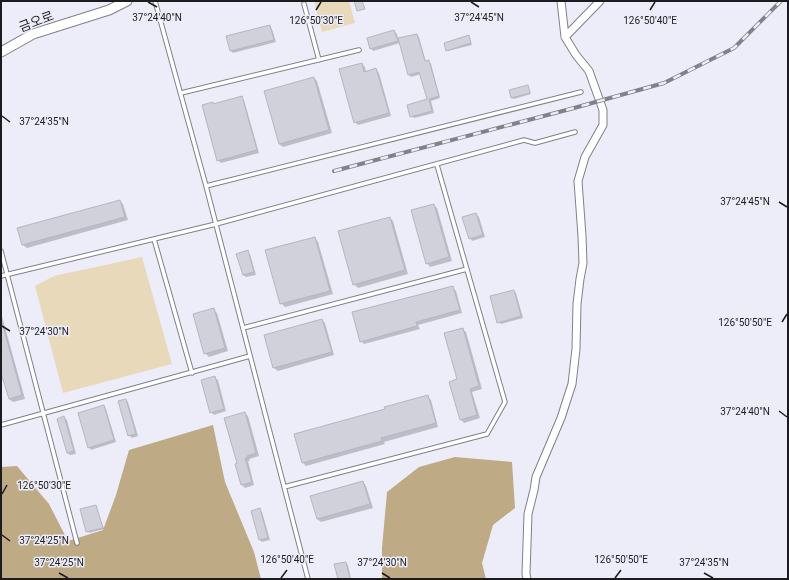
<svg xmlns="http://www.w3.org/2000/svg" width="789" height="580" font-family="Roboto,'Noto Sans KR',sans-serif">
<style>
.green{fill:#e9d9bb}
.forest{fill:#beaa84}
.shadow{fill:#0003}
.building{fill:#d1d1dc;stroke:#b6b6c1}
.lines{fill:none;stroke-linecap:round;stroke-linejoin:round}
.service-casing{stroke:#80808a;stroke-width:5.5}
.minor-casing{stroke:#80808a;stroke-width:9}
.tertiary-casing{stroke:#80808a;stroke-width:11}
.service{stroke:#fff;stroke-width:3.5}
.minor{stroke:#fff;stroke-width:7}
.tertiary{stroke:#fff;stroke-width:9}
.rail-casing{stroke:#818189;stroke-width:4}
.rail{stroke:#ededf9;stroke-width:2.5;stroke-dasharray:8;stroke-linecap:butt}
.ticks{fill:none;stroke:#1c1c20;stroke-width:1.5}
.labels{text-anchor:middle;stroke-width:3;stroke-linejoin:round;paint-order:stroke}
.street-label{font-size:13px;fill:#1c1c20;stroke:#ededf9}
.ticks-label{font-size:10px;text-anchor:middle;fill:#1c1c20;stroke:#ededf9;stroke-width:3;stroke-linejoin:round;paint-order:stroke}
</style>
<rect width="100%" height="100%" fill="#ededf9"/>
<path class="green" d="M314 1H349L355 23 322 32Z
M142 257 172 364 63 393 35 286 54 276Z"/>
<path class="forest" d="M213 425 225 482 254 552 261 579H1V467L17 466 49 504 68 541 103 530 116 495 129 450Z
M455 457 512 462 515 508 493 525 482 563 486 579H382V548L387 492 419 467Z"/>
<path class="shadow" d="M270 26 272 29 276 42 233 53 231 51 227 37Z
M394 31 397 34 398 39 417 35 419 37 426 62 429 61 431 64 440 98 431 101 434 113 414 118 411 116 428 100 421 74 411 77 409 75 400 43 373 51 371 48Z
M469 37 472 45 448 51 447 50Z
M362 64 365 67 366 72 376 70 379 73 391 116 358 125 355 122Z
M314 78 317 81 332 133 283 147 279 144Z
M527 86 531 94 514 99 512 98 510 91Z
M241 97 244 100 259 153 221 163 218 160 212 103 214 105Z
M120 201 123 204 128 220 27 248 23 245Z
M434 205 437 208 452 261 430 267 427 263Z
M476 214 479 217 485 237 472 241 470 238Z
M390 218 393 221 408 274 358 288 354 284Z
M315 238 318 242 333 294 285 307 281 303Z
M247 252 250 254 256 275 246 277 243 275 238 254Z
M453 288 456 291 462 313 418 325 420 329 364 344 361 341Z
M514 291 516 293 523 318 501 324 498 322Z
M213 309 217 313 228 351 209 357 205 353Z
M1 313 25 399 13 402 9 399 1 369Z
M322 320 325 323 334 355 278 371 274 368Z
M462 329 466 332 482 389 472 392 480 418 464 423 461 420 458 380Z
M215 378 218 380 226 411 214 415 211 412Z
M427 396 431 400 438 427 384 442 385 444 306 466 303 463 386 409Z
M126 400 128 402 138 436 132 438 129 435Z
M104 406 106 409 116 442 91 450 89 447Z
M245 413 248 416 259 456 249 459 250 461H248L254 485 245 488 242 485 237 465 238 464Z
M64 418 67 420 76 454 70 455 67 453 58 419Z
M363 482 366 486 373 508 321 522 317 519Z
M96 506 104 529 89 533 81 510Z
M259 509 262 512 270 540 262 542 260 540Z
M345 563 348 565 351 579H339Z"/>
<path class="building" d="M354 1H362L365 9 357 11Z
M270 25 274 40 230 51 226 36Z
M394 30 398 41 370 49 367 38Z
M417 34 425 61 429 60 439 96 429 99 432 111 410 117 407 105 427 99 419 72 408 75 398 38Z
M469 35 471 43 446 51 444 43Z
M362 63 364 72 376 68 389 113 354 123 339 69Z
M314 77 329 130 279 144 264 91Z
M528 85 530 93 511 98 509 90Z
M242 96 257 150 217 161 202 105 213 102V104Z
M120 200 125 217 22 245 17 228Z
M434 204 449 257 426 264 411 210Z
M476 213 483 235 469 239 462 217Z
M390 217 405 270 353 285 338 231Z
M315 237 330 291 280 304 265 250Z
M248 250 254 272 243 275 236 254Z
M453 286 460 310 416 322 417 326 360 342 352 312Z
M514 290 521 316 497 323 490 296Z
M214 308 225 348 204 354 193 314Z
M322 319 332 352 273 368 264 335Z
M1 326H3L22 395 9 399 1 373Z
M463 328 479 386 470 389 477 415 460 420 449 382 457 379 444 333Z
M215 376 224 409 210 413 201 380Z
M428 395 436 423 381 438 382 441 302 463 294 434 385 409 384 407Z
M126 399 136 434 128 436 118 401Z
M104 405 114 440 88 448 78 413Z
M245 412 256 453 247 456 248 458H245L252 482 241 485 235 464 237 463 224 418Z
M64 416 74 451 67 453 57 419Z
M363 481 370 504 317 519 310 496Z
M96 505 103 528 86 532 80 509Z
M260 508 268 538 259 540 251 511Z
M346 562 350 579H338L334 564Z"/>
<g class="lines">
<defs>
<path id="service" d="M155 1 206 186 308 579
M304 4 319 60
M181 93 359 50
M206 186 581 92
M154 239 192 373
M1 251 77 543
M1 276 216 224 524 140 535 143 575 132
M243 328 467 269
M1 425 250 356
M284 487 487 434 505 402 437 165"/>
<path id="minor" d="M565 37 600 1
M527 579 526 574 528 514 534 490 536 477 561 418 572 384 576 349 577 304 580 279 583 263 582 236 578 181 585 157 603 125V110L589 71 576 55 565 37 561 1"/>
<path id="tertiary" d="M1 52 33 34 109 10 127 1"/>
</defs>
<use href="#service" class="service-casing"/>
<use href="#minor" class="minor-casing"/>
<use href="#tertiary" class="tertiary-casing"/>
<use href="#service" class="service"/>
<use href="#minor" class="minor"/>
<use href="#tertiary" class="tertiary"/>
<defs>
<path id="rail" d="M334 171 574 108 664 83 734 48 781 1"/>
</defs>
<use href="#rail" class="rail-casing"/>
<use href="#rail" class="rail"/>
</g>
<path class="ticks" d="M148 2 157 7M471 2 479 7M316 10 321 2M650 10 655 2M2 116 10 122M779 202 787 207M782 322 787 314M2 326 10 331M779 411 787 417M2 494 7 485M2 535 10 541M59 573 68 578M382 573 390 578M704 573 713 578M281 578 287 570M615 578 621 570"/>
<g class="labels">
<g class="street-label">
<text transform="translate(36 21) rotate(-21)" y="5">금오로</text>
</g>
</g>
<g class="ticks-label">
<text x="157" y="21">37°24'40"N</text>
<text x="479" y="21">37°24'45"N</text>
<text x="316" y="24">126°50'30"E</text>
<text x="650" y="24">126°50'40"E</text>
<text x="44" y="125">37°24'35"N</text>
<text x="745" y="205">37°24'45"N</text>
<text x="745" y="326">126°50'50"E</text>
<text x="44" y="335">37°24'30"N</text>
<text x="745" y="415">37°24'40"N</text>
<text x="44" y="489">126°50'30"E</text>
<text x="44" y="544">37°24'25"N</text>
<text x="287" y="563">126°50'40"E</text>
<text x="621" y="563">126°50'50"E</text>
<text x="59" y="566">37°24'25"N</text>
<text x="382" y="566">37°24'30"N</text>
<text x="704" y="566">37°24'35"N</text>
</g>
<rect width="789" height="580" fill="none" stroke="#1c1c20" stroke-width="4"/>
</svg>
